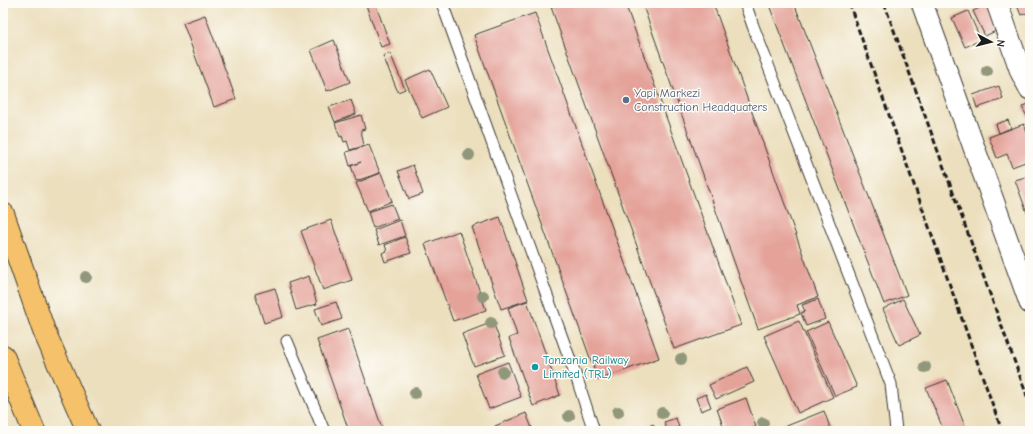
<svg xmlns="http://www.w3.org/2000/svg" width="1033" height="434" font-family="'Comic Neue',sans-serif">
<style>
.building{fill:#e4a299}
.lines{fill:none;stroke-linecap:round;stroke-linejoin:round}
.lane-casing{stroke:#3b3934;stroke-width:13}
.street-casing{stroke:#3b3934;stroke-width:23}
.highway-casing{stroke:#3b3934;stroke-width:24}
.lane{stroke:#fff;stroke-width:11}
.street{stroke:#fff;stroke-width:21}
.highway{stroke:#f5c16b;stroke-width:22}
.rail{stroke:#1c1c1c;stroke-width:3;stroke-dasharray:6 3;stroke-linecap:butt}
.tree{fill:#91977a}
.service-dot{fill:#5c6f8a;stroke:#fdfcf7;stroke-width:1.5}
.culture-dot{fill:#0f9aa8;stroke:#fdfcf7;stroke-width:1.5}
.labels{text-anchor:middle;stroke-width:3;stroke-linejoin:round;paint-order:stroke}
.service-label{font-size:12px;fill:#4e5e75;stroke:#fdfcf7;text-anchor:start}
.culture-label{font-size:12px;fill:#0d838f;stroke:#fdfcf7;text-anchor:start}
</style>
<rect width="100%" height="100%" fill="#fdfcf7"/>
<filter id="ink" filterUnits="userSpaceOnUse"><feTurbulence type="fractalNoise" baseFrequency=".025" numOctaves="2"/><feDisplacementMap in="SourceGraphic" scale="8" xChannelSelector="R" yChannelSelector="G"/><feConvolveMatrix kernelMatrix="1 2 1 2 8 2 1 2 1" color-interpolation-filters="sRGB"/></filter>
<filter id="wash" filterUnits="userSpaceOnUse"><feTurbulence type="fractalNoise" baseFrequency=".012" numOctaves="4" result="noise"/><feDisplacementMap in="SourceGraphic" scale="16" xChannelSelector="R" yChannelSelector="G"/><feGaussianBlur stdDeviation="0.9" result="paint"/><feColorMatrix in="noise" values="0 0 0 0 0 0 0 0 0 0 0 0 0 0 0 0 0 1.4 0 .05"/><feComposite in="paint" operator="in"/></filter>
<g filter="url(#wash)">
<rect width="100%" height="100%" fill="#ecdfbd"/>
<g id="blocks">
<path class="building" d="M291 3H308L293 9Z
M371 3H375L390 44 381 47 366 5Z
M561 3H625L741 325 674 349 551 7Z
M642 3H713L818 297 797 305 800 314 758 329Z
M774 3H794L907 295 884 304 769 5Z
M1016 3H1030V12L1021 15Z
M988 4 1000 29 985 36 973 11Z
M968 11 981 40 965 47 952 18Z
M535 13 659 358 598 380 474 35Z
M205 15 236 99 214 107 183 23Z
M334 40 350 82 327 91 311 50Z
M390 53 405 89 398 92 383 56Z
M430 69 447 107 422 118 405 80Z
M999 86 1003 99 977 108 973 95Z
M351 100 356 114 335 122 329 107Z
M1030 103V122L1022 107Z
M361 115 365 129 361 130 364 146 350 150 347 141 344 142 342 136 340 137 335 123Z
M1008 120 1011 128 999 133 996 124Z
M1024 124 1030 141V166L1026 167 1025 162 1012 167 1007 154 997 158 989 137Z
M369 145 380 173 356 181 351 166 361 162 350 166 346 152Z
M413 165 423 194 409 199 398 171Z
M1030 167V221L1015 180 1029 176 1028 168Z
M381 173 392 201 368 211 356 183Z
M392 204 398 219 373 228 368 212Z
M500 217 528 300 501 309 472 227Z
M331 220 352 280 323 290 301 231Z
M400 220 405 236 379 245 374 230Z
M459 231 486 310 453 321 425 244Z
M405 237 411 253 385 262 382 253 387 251 385 245Z
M309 276 317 304 296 310 288 283Z
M275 288 283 317 264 323 255 294Z
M818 299 825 319 806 326 801 313 805 311 802 305Z
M903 299 920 335 899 345 883 309Z
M527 301 560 395 533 406 509 338 517 335 508 308Z
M336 302 342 319 321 326 315 309Z
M799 321 833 397 798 413 764 336Z
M493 322 505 355 474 366 462 334Z
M828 322 857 387 835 396 806 332Z
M348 329 383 431H349L317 340Z
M508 362 521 397 489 409 476 374Z
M747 367 754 382 716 399 709 385Z
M947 380 966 429 962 431H944L926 388Z
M706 394 711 407 701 411 696 398Z
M746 398 756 427 745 431H725L717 409Z
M824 411 831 430 829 431H785L784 427Z
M526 413 533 431H497L495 426Z
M676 418 679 427 667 431 664 422Z
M653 424 657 431H641Z"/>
</g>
</g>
<g filter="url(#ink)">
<use href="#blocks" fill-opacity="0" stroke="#3b3934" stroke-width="1"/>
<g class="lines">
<defs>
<path id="lane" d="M442 3 578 382 594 431
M745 3 753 26 891 384 896 431
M287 341 324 431"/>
<path id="street" d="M922 3 1030 303
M997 3 1021 72 1030 89"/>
<path id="highway" d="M3 214 44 331 88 431
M3 356 34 431"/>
</defs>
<use href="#lane" class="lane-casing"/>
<use href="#street" class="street-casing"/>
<use href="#highway" class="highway-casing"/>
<use href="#lane" class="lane"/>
<use href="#street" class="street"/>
<use href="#highway" class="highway"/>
<path class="rail" d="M849 3 1002 431
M884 3 1030 404"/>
</g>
<g class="tree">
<circle cx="987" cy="71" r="6"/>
<circle cx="469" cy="155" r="6"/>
<circle cx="86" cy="277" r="6"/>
<circle cx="483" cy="296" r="6"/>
<circle cx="491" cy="323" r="6"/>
<circle cx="681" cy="359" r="6"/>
<circle cx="925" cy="367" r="6"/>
<circle cx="503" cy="372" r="6"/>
<circle cx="415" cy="393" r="6"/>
<circle cx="618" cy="412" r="6"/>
<circle cx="662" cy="413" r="6"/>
<circle cx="569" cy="416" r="6"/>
<circle cx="763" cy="423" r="6"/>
</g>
</g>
<circle class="service-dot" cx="626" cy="100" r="4"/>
<circle class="culture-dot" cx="535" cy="367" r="4"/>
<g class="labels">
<g class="service-label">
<text x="634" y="97">Yapi Markezi<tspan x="634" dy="14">Construction Headquaters</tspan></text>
</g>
<g class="culture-label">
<text x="543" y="364">Tanzania Railway<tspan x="543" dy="14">Limited (TRL)</tspan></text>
</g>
</g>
<rect width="1033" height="434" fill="none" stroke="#fdfcf7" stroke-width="16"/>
<g transform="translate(991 42) rotate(97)" stroke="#fdfcf7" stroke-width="3" paint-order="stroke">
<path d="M0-3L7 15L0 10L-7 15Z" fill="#1c1c1c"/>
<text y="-6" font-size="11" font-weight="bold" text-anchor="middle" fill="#1c1c1c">N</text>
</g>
</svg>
